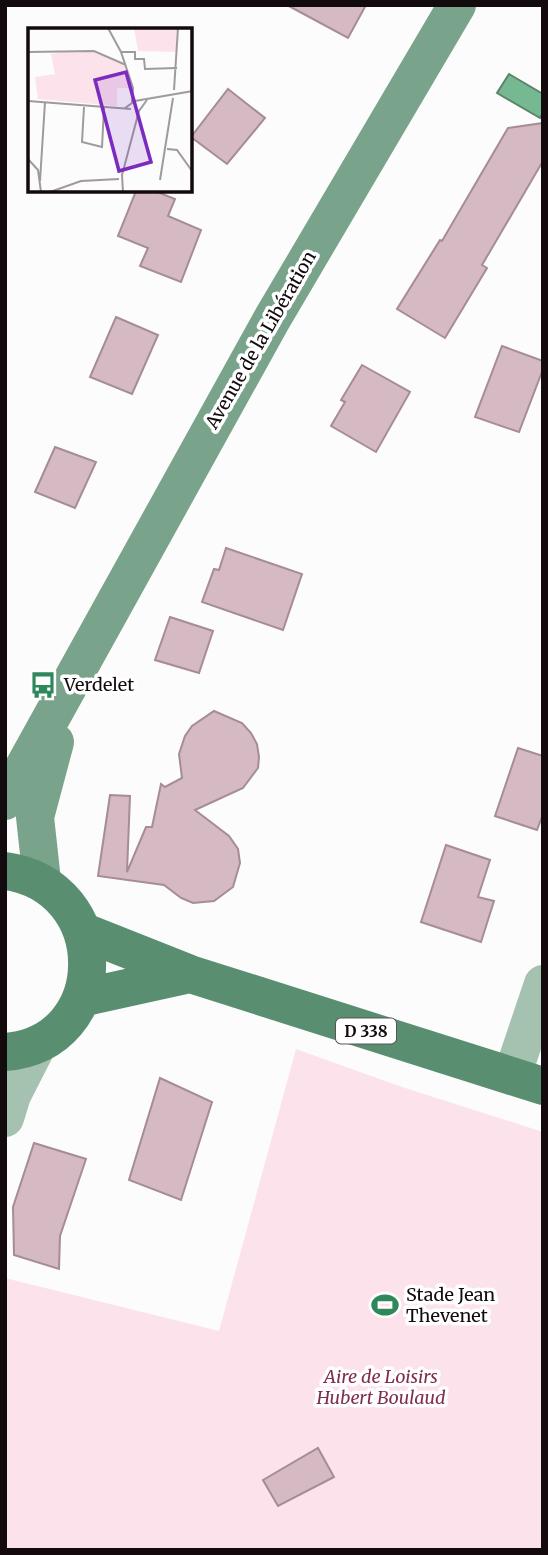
<svg xmlns="http://www.w3.org/2000/svg" width="548" height="1555" font-family="Merriweather,serif">
<style>
.green{fill:#fce3eb}
.water{fill:#75b892;stroke:#58846a;stroke-width:2}
.building{fill:#d5b9c3;stroke:#a68c95;stroke-width:2}
.lines{fill:none;stroke-linecap:round;stroke-linejoin:round}
.minor{stroke:#a5c1b0;stroke-width:38}
.secondary{stroke:#79a48b;stroke-width:38}
.primary{stroke:#598f70;stroke-width:38}
.labels{text-anchor:middle;stroke-width:7;stroke-linejoin:round;paint-order:stroke}
.shield{fill:#fff;stroke:#5a5456;stroke-width:2}
.shield-label{font-size:16px;font-weight:bold;fill:#130a0d}
.street-label{font-size:18px;fill:#130a0d;stroke:#fff}
.poi-label{font-size:18px;fill:#130a0d;stroke:#fff;text-anchor:start}
.park-label{font-size:18px;font-style:italic;fill:#7f2e51;stroke:#fff}
.inset-road{fill:none;stroke:#9f9b9c;stroke-width:2}
.view{fill:#7b2cbf;fill-opacity:0.15;stroke:#7b2cbf;stroke-width:3.5}
.inset-edge{fill:none;stroke:#130a0d;stroke-width:3.5}
</style>
<rect width="100%" height="100%" fill="#fcfcfc"/>
<path class="green" d="M296 1049 402 1087 543 1132V1550H5V1278L219 1331Z"/>
<path class="water" d="M509 74 543 94V113L540 118 497 93Z"/>
<path class="building" d="M287 5H366L348 38Z
M228 89 265 118 227 164 191 137Z
M543 123V161L482 265 487 268 445 338 397 309 440 240 442 241 508 128Z
M136 191H155L175 199 168 216 201 230 181 282 140 266 148 248 118 236Z
M116 317 158 335 132 394 90 377Z
M502 346 543 361V369L519 432 475 417Z
M362 365 410 392 376 452 331 426 345 402 341 400Z
M55 447 96 462 75 508 35 492Z
M226 548 302 574 283 630 202 602 214 569 219 570Z
M170 617 213 631 199 673 155 660Z
M214 711 242 723 251 733 257 744 259 757 258 768 243 788 195 810 229 836 238 849 240 863 233 887 214 901 193 903 181 898 164 885 98 876 110 795 130 796 127 872 146 827H152L161 784 165 787 182 778 179 754 185 736 192 726Z
M518 748 543 756V814L537 830 495 816Z
M446 845 490 860 478 897 494 901 481 942 421 922Z
M160 1078 212 1102 181 1200 129 1180Z
M34 1143 86 1159 60 1236 59 1269 14 1255 13 1207Z
M318 1448 334 1477 278 1506 263 1480Z"/>
<g class="lines">
<path class="minor" d="M512 1076 543 984
M5 1118 12 1095 38 1044"/>
<path class="secondary" d="M5 801 272 319 457 5
M42 881 35 817 55 742"/>
<path class="primary" d="M5 871C115 886 114 1044 5 1052
M84 932 190 974 543 1086
M81 998 190 974"/>
</g>
<defs>
<symbol id="bus-bare" viewBox="-9 -9 18 18"><path d="M-5-6H5V4H4V6H2V4H-2V6H-4V4H-5ZM-3.5-4V0h7V-4ZM-3.5 1.2v1.5H-2V1.2ZM2 1.2v1.5H3.5V1.2Z" fill="#2f875c" stroke="#fff" stroke-width="2.5" paint-order="stroke"/></symbol>
<symbol id="stadium-bare" viewBox="-9 -9 18 18"><path d="M0-5a6.5 5 0 1 0 0 10a6.5 5 0 1 0 0-10ZM-3.5-1.8h7v3.6h-7Z" fill="#2f875c" stroke="#fff" stroke-width="2.5" paint-order="stroke"/></symbol>
</defs>
<g fill-rule="evenodd">
<use href="#bus-bare" x="24" y="666" width="38" height="38"/>
<use href="#stadium-bare" x="366" y="1286" width="38" height="38"/>
</g>
<g class="labels">
<rect class="shield" x="336" y="1018.5" width="60" height="25" rx="5"/>
<g class="shield-label">
<text x="366" y="1037">D 338</text>
</g>
<g class="street-label">
<text transform="translate(261 340) rotate(-60)" y="6">Avenue de la Libération</text>
</g>
<g class="poi-label">
<text x="64" y="691">Verdelet</text>
<text x="406" y="1301">Stade Jean<tspan x="406" dy="21">Thevenet</tspan></text>
</g>
<g class="park-label">
<text x="381" y="1383">Aire de Loisirs<tspan x="381" dy="21">Hubert Boulaud</tspan></text>
</g>
</g>
<g transform="translate(28 28)">
<rect width="164" height="164" fill="#fcfcfc"/>
<path d="M106 0H149V24L110 23ZM38 23H66L98 37 105 60H89V78L10 71 7 49 27 46 23 26Z" fill="#fce3eb"/>
<path class="inset-road" d="M80 0 93 24 105 60 104 74M0 24 66 23 98 37M93 24H107V31H116L117 41 149 40M146 62 150 0M0 73 103 81M56 79 54 114 74 119 76 80M97 80 107 73 165 63M139 121 149 122 164 143M0 131 10 142 13 164M132 152 145 70M12 153 17 74M22 164 53 153 91 151M95 164 94 147 111 83 119 72"/>
<path class="view" d="M98 44 123 134 91 143 67 52Z"/>
<rect width="164" height="164" class="inset-edge"/>
</g>
<rect width="548" height="1555" fill="none" stroke="#130a0d" stroke-width="14"/>
</svg>
